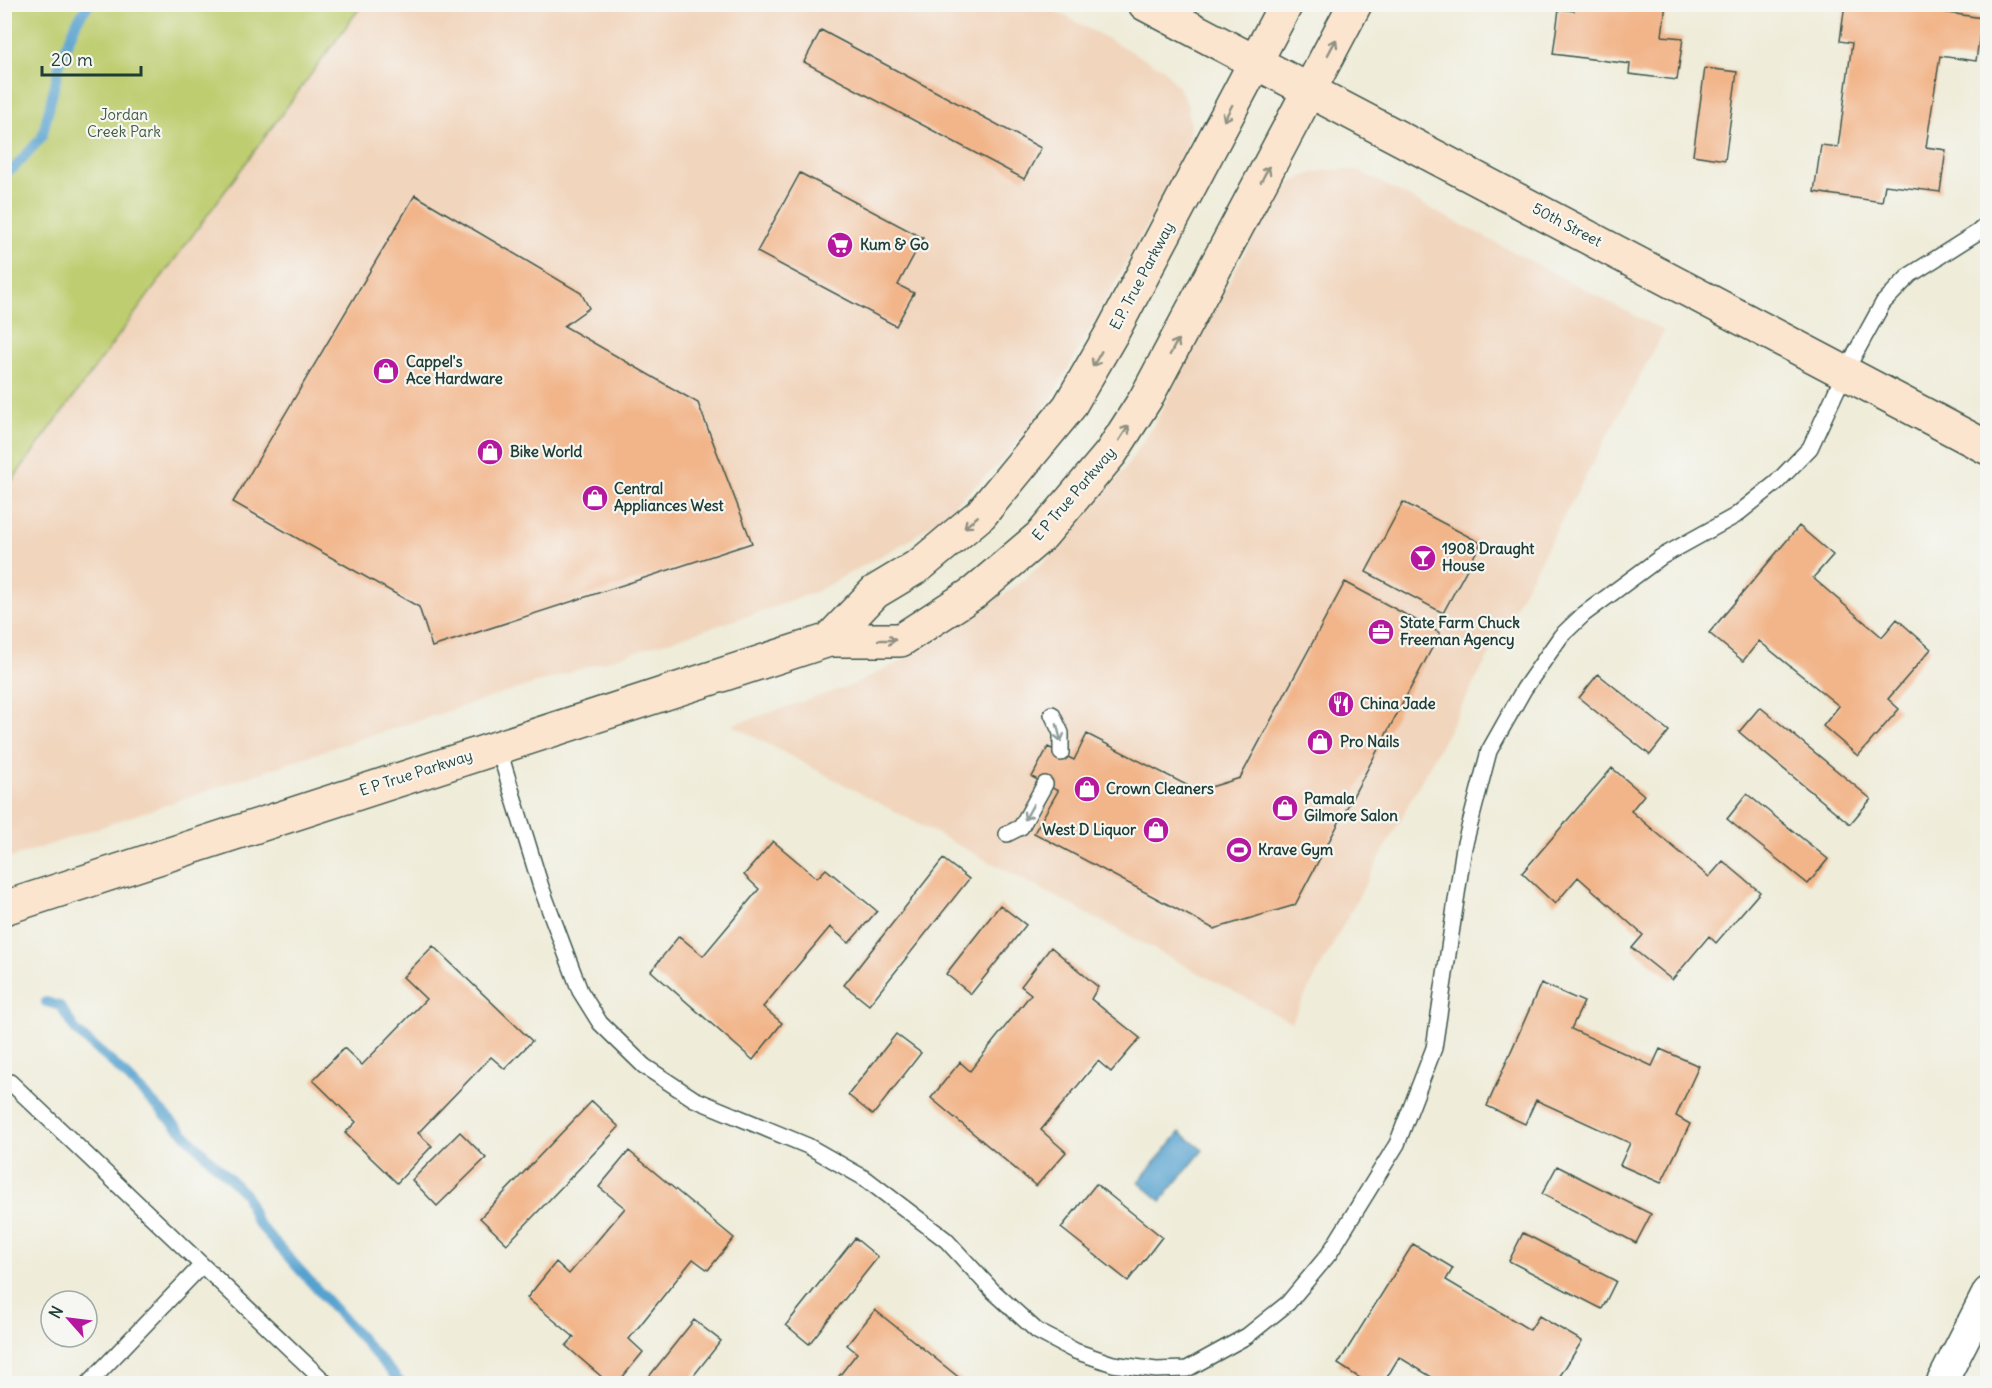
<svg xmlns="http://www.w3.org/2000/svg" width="1992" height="1388" font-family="Delius,sans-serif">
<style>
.built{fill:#f1d5bd}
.green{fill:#becd70;stroke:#6e8552;stroke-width:1.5}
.water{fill:#56a2cf;stroke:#3a7082;stroke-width:1.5}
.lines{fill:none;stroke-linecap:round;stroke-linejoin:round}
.stream{stroke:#56a2cf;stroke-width:10}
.building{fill:#f2b58a}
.service-casing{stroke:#3e574d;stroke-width:18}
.minor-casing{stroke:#3e574d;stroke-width:33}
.secondary-casing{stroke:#3e574d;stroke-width:36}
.service{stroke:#fff;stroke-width:15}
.minor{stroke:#fff;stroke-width:30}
.secondary{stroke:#fce5cf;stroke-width:33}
.oneway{stroke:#8e9182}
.oneway2{stroke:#8f9e9a}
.labels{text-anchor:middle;stroke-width:4.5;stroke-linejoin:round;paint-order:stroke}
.park-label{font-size:15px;fill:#3f5a40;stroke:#f6f6f2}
.street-label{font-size:15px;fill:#1f3d34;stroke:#f6f6f2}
.poi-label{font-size:15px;font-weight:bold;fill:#1f3d34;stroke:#f6f6f2;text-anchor:start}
</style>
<rect width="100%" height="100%" fill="#f6f6f2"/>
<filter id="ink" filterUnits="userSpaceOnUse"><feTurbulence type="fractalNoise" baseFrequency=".0167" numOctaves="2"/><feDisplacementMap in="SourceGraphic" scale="12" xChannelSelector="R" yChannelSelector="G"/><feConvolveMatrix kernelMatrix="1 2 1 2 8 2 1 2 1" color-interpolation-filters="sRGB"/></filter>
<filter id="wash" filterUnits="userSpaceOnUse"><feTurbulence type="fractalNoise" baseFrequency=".008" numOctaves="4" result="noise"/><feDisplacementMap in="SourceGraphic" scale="24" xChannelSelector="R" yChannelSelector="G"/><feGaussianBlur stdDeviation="1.35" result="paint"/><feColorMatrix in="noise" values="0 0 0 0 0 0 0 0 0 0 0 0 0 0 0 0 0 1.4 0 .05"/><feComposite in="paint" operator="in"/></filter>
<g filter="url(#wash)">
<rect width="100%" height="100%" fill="#efecd9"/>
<path class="built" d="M362 5H1044L1164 69 1183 94 1188 108 1190 126 1188 144 1182 161 1053 396 1004 459 945 514 910 540 817 591 760 612 332 748 5 860V490Z
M1343 169 1361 172 1664 331 1291 1022 732 725 853 685 897 663 941 639 1023 581 1060 547 1125 469 1153 426 1268 209 1278 195 1291 183 1307 175 1325 170Z"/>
<path class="green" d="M5 4 362 5 5 490 4 5Z"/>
<path class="water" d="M1180 1132 1203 1150 1161 1201 1138 1182Z"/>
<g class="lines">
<path class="stream" d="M4 173 14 168 42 137 61 59 77 21 89 4
M46 1002 60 1006 77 1032 115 1065 245 1194 256 1221 402 1384"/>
</g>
<g id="blocks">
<path class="building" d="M1575 4H1666L1662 36 1683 38 1677 80 1629 74 1630 64 1553 54 1559 9 1574 11Z
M1845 4H1889L1982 18 1976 61 1940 56 1926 147 1946 150 1940 192 1885 185 1882 202 1814 192 1821 145 1838 147 1852 43 1840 41Z
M821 30 1041 148 1024 179 804 62Z
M1705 68 1737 72 1725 160 1693 155Z
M800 173 923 238 898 285 914 293 896 326 757 252Z
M415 195 581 293 589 308 564 326 698 403 752 543 432 647 419 607 233 502Z
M1403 502 1481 543 1443 613 1366 572Z
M1799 526 1833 555 1813 578 1882 637 1897 619 1931 649 1888 699 1899 709 1858 756 1823 726 1839 706 1759 641 1743 661 1709 633Z
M1345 582 1440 633 1295 905 1214 929 1034 833 1058 791 1032 777 1048 747 1074 760 1087 734 1198 791 1240 778Z
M1598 674 1669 731 1650 755 1579 698Z
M1760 707 1871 799 1850 824 1739 732Z
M1612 768 1644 795 1631 811 1709 877 1723 861 1760 892 1716 943 1709 936 1672 980 1632 948 1643 935 1578 877 1555 904 1522 873Z
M1747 794 1828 859 1808 884 1727 819Z
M773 841 817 878 826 869 877 911 849 943 830 927 763 1007 782 1023 753 1060 651 971 679 936 703 956 759 889 744 875Z
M943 859 969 879 869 1005 844 985Z
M1000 905 1026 925 971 994 946 974Z
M433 946 532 1041 505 1069 491 1057 418 1133 432 1146 397 1183 345 1133 356 1122 313 1080 344 1048 362 1065 426 999 403 977Z
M1051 947 1098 987 1091 999 1140 1038 1111 1072 1098 1061 1041 1130 1066 1152 1036 1186 931 1098 960 1062 970 1071 1031 994 1021 986Z
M1541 983 1584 1002 1571 1029 1652 1066 1660 1049 1699 1066 1676 1116 1690 1124 1661 1183 1620 1165 1630 1143 1536 1100 1525 1124 1487 1106Z
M896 1034 921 1053 873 1115 848 1095Z
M592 1101 619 1127 507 1244 480 1218Z
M460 1132 486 1158 437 1206 412 1180Z
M629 1151 734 1238 708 1270 693 1259 629 1339 643 1352 617 1384H610L566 1346 574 1337 527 1298 556 1262 569 1274 625 1208 599 1187Z
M1557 1166 1651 1214 1636 1243 1542 1194Z
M1096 1184 1162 1237 1128 1281 1061 1228Z
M1523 1233 1616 1281 1602 1309 1509 1261Z
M855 1238 878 1257 809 1344 786 1325Z
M1413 1244 1453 1268 1446 1280 1530 1330 1539 1316 1582 1341 1555 1384H1443L1399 1357 1383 1384H1369L1338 1364Z
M875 1310 967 1384H833L857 1353 847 1345Z
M694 1320 721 1341 687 1384H643Z"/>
</g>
</g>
<g filter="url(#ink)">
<use href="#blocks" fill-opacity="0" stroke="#3e574d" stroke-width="1.5"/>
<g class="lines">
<defs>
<path id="service" d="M1052 714 1061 733V753
M498 747 541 887 580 991 600 1023 644 1066 694 1099 808 1146 866 1179 946 1240 993 1291 1037 1331 1075 1351 1113 1364 1156 1370 1187 1369 1247 1336 1288 1303 1329 1254 1397 1144 1434 1048 1464 847 1489 751 1524 689 1561 636 1584 614 1661 557 1735 516 1776 483 1810 448 1845 372 1883 303 1910 275 1978 232 1988 223
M1007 834 1021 827 1045 784
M10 1082 327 1384
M88 1384 202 1265"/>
<path id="minor" d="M1941 1384 1988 1292"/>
<path id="secondary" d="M1145 4 1988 448
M829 640 875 592 920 565 981 514 1069 407 1113 331 1286 4
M4 908 829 640H901L975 592 1042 535 1111 453 1146 398 1355 4"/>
</defs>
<use href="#service" class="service-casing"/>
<use href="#minor" class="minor-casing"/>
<use href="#secondary" class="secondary-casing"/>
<use href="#service" class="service"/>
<use href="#minor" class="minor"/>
<use href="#secondary" class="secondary"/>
</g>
<defs><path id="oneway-shaft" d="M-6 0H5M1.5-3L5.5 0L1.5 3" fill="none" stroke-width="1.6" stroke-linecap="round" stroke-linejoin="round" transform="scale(1.5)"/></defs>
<g class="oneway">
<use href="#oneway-shaft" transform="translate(1332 47) rotate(-62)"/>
<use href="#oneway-shaft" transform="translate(1228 113) rotate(118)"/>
<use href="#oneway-shaft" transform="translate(1265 174) rotate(-62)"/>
<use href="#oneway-shaft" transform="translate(1174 347) rotate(-62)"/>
<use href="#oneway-shaft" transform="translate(1097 359) rotate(120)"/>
<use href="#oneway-shaft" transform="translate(1124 433) rotate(-57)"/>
<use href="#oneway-shaft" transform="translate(971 522) rotate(140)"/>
<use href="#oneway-shaft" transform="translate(887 640)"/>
</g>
<g class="oneway2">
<use href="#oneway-shaft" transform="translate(1059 733) rotate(76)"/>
<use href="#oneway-shaft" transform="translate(1029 812) rotate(119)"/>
</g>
</g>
<defs>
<symbol id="supermarket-disc" viewBox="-11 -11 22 22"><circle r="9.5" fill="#b5179e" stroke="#f6f6f2"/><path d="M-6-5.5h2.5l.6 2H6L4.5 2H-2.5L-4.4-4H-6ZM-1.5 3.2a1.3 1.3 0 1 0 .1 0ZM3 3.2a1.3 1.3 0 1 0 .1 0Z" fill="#fff"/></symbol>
<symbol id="shop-disc" viewBox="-11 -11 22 22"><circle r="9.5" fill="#b5179e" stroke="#f6f6f2"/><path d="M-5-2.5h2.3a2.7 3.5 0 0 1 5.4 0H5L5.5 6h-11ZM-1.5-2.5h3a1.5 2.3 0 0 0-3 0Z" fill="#fff"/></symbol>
<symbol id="bar-disc" viewBox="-11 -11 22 22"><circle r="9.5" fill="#b5179e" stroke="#f6f6f2"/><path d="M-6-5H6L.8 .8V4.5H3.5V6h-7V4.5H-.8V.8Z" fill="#fff"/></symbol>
<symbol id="office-disc" viewBox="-11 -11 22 22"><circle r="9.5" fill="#b5179e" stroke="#f6f6f2"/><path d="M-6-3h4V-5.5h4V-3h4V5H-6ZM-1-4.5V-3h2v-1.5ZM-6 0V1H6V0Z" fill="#fff"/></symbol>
<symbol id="restaurant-disc" viewBox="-11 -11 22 22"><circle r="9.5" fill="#b5179e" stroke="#f6f6f2"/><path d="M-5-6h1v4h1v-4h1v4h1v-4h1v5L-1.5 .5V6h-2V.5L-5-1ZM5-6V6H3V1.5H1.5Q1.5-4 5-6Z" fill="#fff"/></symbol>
<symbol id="stadium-disc" viewBox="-11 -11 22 22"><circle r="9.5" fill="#b5179e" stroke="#f6f6f2"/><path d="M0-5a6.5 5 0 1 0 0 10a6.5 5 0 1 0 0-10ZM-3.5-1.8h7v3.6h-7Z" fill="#fff"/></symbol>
</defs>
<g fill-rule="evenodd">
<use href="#supermarket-disc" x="825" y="230" width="30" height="30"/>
<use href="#shop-disc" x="371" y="356" width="30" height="30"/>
<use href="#shop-disc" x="475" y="437" width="30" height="30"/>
<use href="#shop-disc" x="580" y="483" width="30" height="30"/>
<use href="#bar-disc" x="1408" y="543" width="30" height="30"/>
<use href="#office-disc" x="1366" y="617" width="30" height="30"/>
<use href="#restaurant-disc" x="1326" y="689" width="30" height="30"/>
<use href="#shop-disc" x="1305" y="727" width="30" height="30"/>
<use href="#shop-disc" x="1072" y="774" width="30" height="30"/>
<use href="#shop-disc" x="1270" y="793" width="30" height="30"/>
<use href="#shop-disc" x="1141" y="815" width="30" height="30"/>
<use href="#stadium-disc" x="1224" y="835" width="30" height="30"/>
</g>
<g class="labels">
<g class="park-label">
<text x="124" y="120">Jordan<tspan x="124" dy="17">Creek Park</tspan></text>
</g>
<g class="street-label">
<text transform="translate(1567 225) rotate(28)" y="5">50th Street</text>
<text transform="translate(1142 276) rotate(-62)" y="5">E.P. True Parkway</text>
<text transform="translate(1074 494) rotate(-49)" y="5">E P True Parkway</text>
<text transform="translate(416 773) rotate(-18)" y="5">E P True Parkway</text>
</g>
<g class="poi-label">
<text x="860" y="250">Kum &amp; Go</text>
<text x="406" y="367">Cappel's<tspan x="406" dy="17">Ace Hardware</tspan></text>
<text x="510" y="457">Bike World</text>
<text x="614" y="494">Central<tspan x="614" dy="17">Appliances West</tspan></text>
<text x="1442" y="554">1908 Draught<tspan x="1442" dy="17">House</tspan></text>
<text x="1400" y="628">State Farm Chuck<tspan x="1400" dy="17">Freeman Agency</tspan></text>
<text x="1360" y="709">China Jade</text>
<text x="1340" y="747">Pro Nails</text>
<text x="1106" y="794">Crown Cleaners</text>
<text x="1304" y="804">Pamala<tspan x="1304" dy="17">Gilmore Salon</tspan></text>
<text x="1136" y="835" text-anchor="end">West D Liquor</text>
<text x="1258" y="855">Krave Gym</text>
</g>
</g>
<rect width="1992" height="1388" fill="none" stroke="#f6f6f2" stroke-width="24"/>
<g transform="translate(69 1319) rotate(298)"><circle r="28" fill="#f6f6f2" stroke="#a0aca6" stroke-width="1.5"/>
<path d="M0-4.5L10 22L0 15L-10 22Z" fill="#b5179e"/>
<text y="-9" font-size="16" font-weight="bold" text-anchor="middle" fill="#1f3d34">N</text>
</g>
<path d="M42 66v9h99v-9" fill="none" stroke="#1f3d34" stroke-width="3"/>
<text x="51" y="66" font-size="18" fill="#1f3d34" stroke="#f6f6f2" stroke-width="4.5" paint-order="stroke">20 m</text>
</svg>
